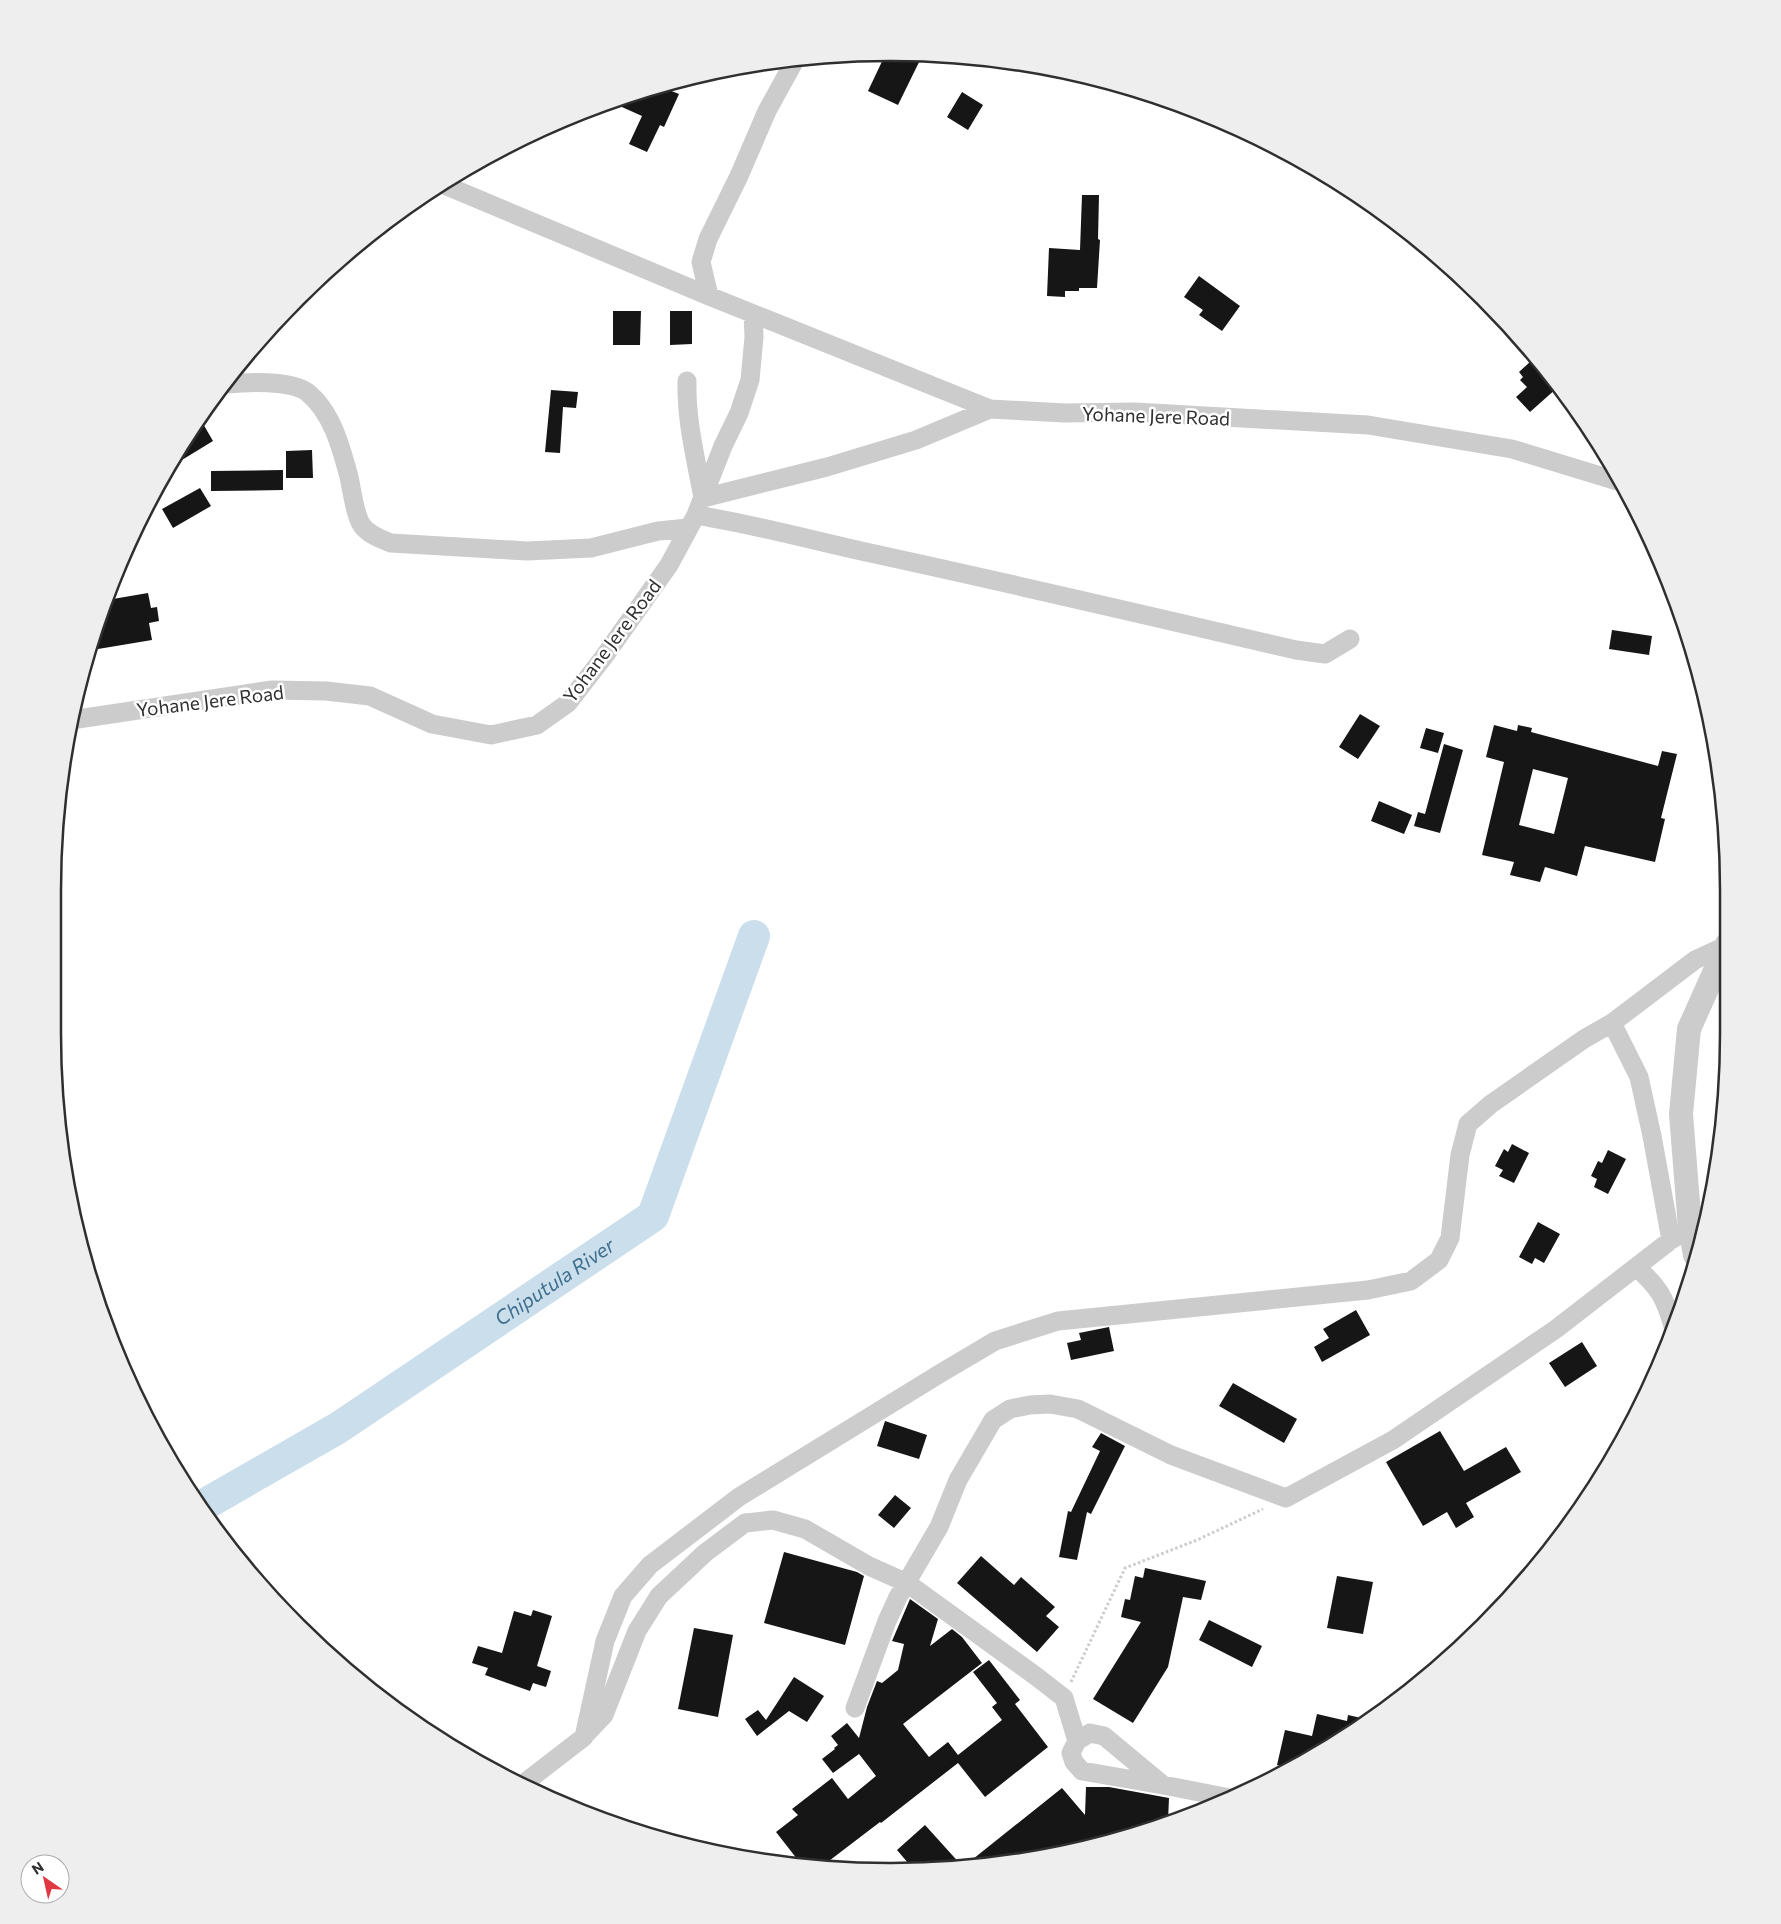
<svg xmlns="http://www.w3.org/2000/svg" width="1781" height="1924" font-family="Commissioner,sans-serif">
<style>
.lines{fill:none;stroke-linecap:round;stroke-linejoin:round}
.river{stroke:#cbdeeb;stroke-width:32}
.building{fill:#161616;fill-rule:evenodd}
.path{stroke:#ccc;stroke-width:3;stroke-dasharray:2.5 2.5;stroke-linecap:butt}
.minor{stroke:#ccc;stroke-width:19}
.tertiary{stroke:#ccc;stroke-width:24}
.labels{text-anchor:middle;stroke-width:5;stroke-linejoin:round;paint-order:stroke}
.street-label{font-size:19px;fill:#2f2f2f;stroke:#fff}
.water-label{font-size:20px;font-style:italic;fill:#3f6f8f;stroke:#fff}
.rim{fill:none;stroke:#2f2f2f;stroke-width:2.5}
</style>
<rect width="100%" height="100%" fill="#fff"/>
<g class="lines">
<path class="river" id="s1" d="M202 1506 338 1428 653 1216 754 936"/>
</g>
<path class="building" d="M891 52 922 56 898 105 868 91 886 53Z
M664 88 679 94 664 127 660 125 647 152 629 144 642 116 613 103Z
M962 92 983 105 968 130 947 117Z
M1082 195H1099L1098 239 1100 240 1097 288H1079V291H1065V297L1047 296 1049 248 1080 250Z
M1199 276 1240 306 1222 331 1199 315 1203 310 1184 297Z
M613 311H641L640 345H613Z
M670 311H692V344L670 345Z
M1532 360 1557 388 1530 412 1516 397 1527 387 1520 380 1523 377 1519 372Z
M551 390 578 392 576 408 563 407 560 453 545 452Z
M202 422 213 441 172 466 192 427Z
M312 450 313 478H286V451Z
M283 470V490L211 491V471Z
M200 488 211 506 173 528 162 509Z
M148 593 151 608 157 607 159 621 149 623 152 640 92 650 107 600Z
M1612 630 1652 636 1649 655 1609 649Z
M1360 714 1380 726 1358 759 1339 747Z
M1494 725 1517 731 1518 725 1532 728 1531 732 1658 766 1662 751 1677 754 1661 818 1665 819 1655 862 1585 846 1577 876 1545 867 1540 882 1510 875 1514 862 1482 855 1504 762 1486 757ZM1533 769 1568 778 1554 834 1519 825Z
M1426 728 1444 733 1438 753 1420 748Z
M1444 744 1463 750 1440 833 1414 826 1418 812 1425 814Z
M1379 801 1412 815 1404 834 1371 821Z
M1512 1144 1529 1153 1514 1183 1499 1176 1503 1170 1495 1166 1504 1149 1508 1152Z
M1608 1150 1626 1159 1608 1194 1594 1187 1597 1179 1591 1176 1598 1161 1602 1163Z
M1538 1222 1560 1234 1544 1263 1535 1258 1532 1264 1519 1257Z
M1356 1310 1370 1335 1322 1362 1314 1347 1329 1338 1323 1329Z
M1109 1327 1114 1351 1071 1360 1067 1343 1081 1340 1079 1333Z
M1582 1342 1597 1366 1565 1387 1549 1363Z
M1233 1383 1297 1419 1284 1443 1219 1406Z
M885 1421 927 1435 919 1459 877 1446Z
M1440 1431 1464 1471 1506 1447 1521 1472 1466 1503 1474 1517 1456 1528 1447 1512 1423 1526 1386 1462Z
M1101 1433 1125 1446 1091 1514 1087 1512 1077 1560 1059 1557 1068 1511 1071 1512 1100 1451 1092 1447Z
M895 1495 911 1508 894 1528 878 1515Z
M784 1552 857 1572 864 1576 845 1645 764 1623Z
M981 1556 1014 1585 1021 1577 1055 1607 1046 1616 1059 1627 1037 1652 957 1583Z
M1145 1568 1206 1581 1201 1600 1183 1597 1168 1667 1133 1723 1093 1699 1141 1622 1121 1617 1125 1599 1130 1600 1135 1576 1143 1578Z
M1337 1576 1373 1582 1363 1634 1327 1628Z
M910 1599 938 1619 930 1646 952 1629 962 1637 982 1663 903 1724 929 1757 948 1742 958 1755 1002 1720 992 1707 997 1703 973 1672 989 1660 1020 1700 1015 1704 1048 1747 985 1797 958 1763 881 1823 880 1822 821 1867 801 1864 776 1832 798 1815 792 1809 832 1778 848 1799 876 1776 859 1754 833 1773 822 1759 835 1749 834 1748 838 1745 831 1736 847 1723 859 1738 867 1707 877 1681 882 1683 898 1670 904 1644 892 1641Z
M533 1610 552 1616 537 1666 551 1671 546 1687 533 1683 530 1691 485 1675 488 1668 472 1663 478 1646 502 1653 514 1611 531 1616Z
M1209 1620 1262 1646 1252 1667 1199 1640Z
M694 1628 733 1635 718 1717 678 1709Z
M794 1677 824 1696 807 1722 789 1711 757 1736 745 1719 758 1710 766 1720Z
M1317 1714 1347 1721 1348 1715 1370 1720 1356 1730 1287 1767 1277 1765 1285 1730 1312 1736Z
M1086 1787H1109L1169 1798 1168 1821 1054 1855 963 1867 1062 1788 1085 1815Z
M925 1825 963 1867 946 1870H914L897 1850Z"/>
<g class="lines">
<path class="path" d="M1071 1682 1125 1568 1197 1540 1263 1509"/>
<path class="minor" d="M442 184 709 296 990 409
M709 296 701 262 708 239 739 176 767 111 794 62
M687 381C686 421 696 459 703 498L827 467 916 440 990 409 1065 413 1135 412 1368 425 1512 449 1617 481
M227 384C247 382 290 380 307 392 332 412 341 447 349 477 352 490 354 510 360 522 365 533 380 539 391 543L527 551 591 548 658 531 688 528
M696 515C759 525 821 543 884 556 1022 586 1159 618 1296 650L1325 654 1350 639
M71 720 272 690 326 691 370 696 432 724 491 735 537 725 568 703 603 658 669 565 696 515 723 446 739 413 750 380 754 337 753 314
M1612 1023 1639 1077 1652 1136 1671 1240
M1636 1267C1659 1287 1665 1298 1673 1326
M855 1708 887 1621 898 1597 939 1527 958 1480 993 1420 1010 1409 1030 1405 1050 1404 1078 1409 1171 1455 1286 1498 1393 1440 1556 1329 1671 1240 1690 1228
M585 1735 604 1715 637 1631 659 1596 705 1553 745 1523 773 1520 805 1529 869 1566 907 1583 1037 1677 1064 1698 1077 1741
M523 1784 584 1737 605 1641 623 1596 650 1565 739 1497 941 1373 995 1341 1058 1321 1368 1290 1411 1281 1439 1260 1450 1238 1460 1155 1468 1124 1491 1104 1584 1039 1612 1023 1695 960 1725 946
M1163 1785 1082 1771 1074 1762 1071 1753 1077 1741 1090 1733 1104 1736 1163 1785 1230 1798"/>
<path class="tertiary" d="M1695 1255 1690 1228 1681 1114 1689 1029 1727 944"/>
</g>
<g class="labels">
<g class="street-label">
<text transform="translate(1156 416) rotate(2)" y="7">Yohane Jere Road</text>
<text transform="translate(612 641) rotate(-53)" y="7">Yohane Jere Road</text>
<text transform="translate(210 701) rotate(-7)" y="7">Yohane Jere Road</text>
</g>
<g class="water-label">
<text dy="7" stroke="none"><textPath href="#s1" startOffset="418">Chiputula River</textPath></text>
</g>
</g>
<path d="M0 0H1781V1924H0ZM890 61H891A829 829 0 0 1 1720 890V1034A829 829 0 0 1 891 1863H890A829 829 0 0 1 61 1034V890A829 829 0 0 1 890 61Z" fill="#eee" fill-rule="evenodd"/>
<path class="rim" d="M890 61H891A829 829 0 0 1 1720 890V1034A829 829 0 0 1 891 1863H890A829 829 0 0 1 61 1034V890A829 829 0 0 1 890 61Z"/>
<g transform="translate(45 1879) rotate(326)"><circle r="24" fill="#ffffff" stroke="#acacac"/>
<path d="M0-4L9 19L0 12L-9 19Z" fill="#e03842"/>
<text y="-8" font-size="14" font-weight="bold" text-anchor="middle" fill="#2f2f2f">N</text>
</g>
</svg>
